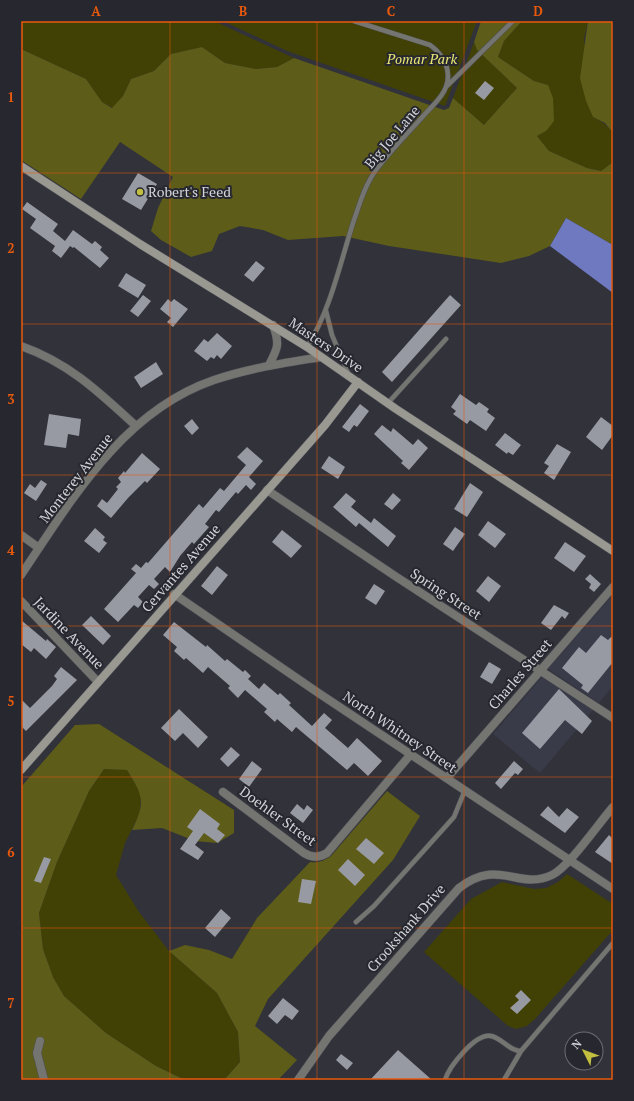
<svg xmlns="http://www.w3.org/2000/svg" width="634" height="1101" font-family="'PT Serif',serif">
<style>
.built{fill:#393b49}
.green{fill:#424105}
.forest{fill:#5d5c19}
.water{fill:#6f79bf}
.building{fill:#989aa3}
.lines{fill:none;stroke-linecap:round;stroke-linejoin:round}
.lane-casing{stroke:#4e4f57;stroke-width:5.5}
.street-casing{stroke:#4e4f57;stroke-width:9}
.secondary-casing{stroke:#4e4f57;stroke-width:9}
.lane{stroke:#747470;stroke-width:4.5}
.street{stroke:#747470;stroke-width:8}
.secondary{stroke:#999992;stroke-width:8}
.grid{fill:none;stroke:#e8590c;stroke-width:1;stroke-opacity:0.55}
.poi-dot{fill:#c1be40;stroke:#27282f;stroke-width:1.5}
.labels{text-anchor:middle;stroke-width:4;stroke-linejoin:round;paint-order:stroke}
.park-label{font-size:14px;font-style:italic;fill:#eae875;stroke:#27282f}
.street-label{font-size:14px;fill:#d3d4d9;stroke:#27282f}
.poi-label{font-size:14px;fill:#d3d4d9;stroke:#27282f;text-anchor:start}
.neatline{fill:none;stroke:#e8590c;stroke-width:1.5}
.grid-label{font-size:13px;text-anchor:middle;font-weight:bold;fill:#e8590c}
</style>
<rect width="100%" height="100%" fill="#31323a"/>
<path class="built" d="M613 595V686L599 703 548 669Z
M542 677 593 710 540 773 493 734Z"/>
<path class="green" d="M21 21H214L294 58 277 67 256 69 225 63 202 47 171 54 154 71 131 79 123 96 113 108 102 102 86 79 21 49Z
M223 21H477L445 106 287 51Z
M522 21H588L584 39 593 117C618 129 613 137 613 162L601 171 587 168 549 151 537 136 546 131 548 85 534 81 498 57 504 41Z
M474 42 477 50 517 88 484 125 453 98Z
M104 769 127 770 141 794 140 813 125 843 116 875 139 912 169 951 217 993 238 1032 240 1062 224 1080H185L156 1066 106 1033 64 996 53 977 43 949 39 913 57 862 89 791Z
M567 874 613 904V930L535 1019 527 1026 516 1029 508 1026 424 952 471 899 502 882 534 889 546 888 558 882Z"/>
<path class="forest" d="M481 21H522L504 41 498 57 534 81 548 85 553 98 554 121 546 131 537 136 549 151 587 168 601 171 613 162V245L566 218 550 246 529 256 501 263 389 246 343 236 288 240 263 230 240 226 219 234 212 251 191 257 161 240 151 231 158 208 173 177 120 142 81 199 21 160V49L86 79 102 102 112 108 123 96 131 79 154 71 171 54 202 47 225 63 256 69 277 67 294 58 444 110 449 108 453 98 484 125 517 88 477 50 474 42Z
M588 21H613V133L605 123 593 117 586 101 580 78Z
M99 724 234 810V833L217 843 195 841 162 828 132 830C146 801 143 796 127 770L104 769 89 791 57 862 39 913 43 949 53 977 64 996 106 1033 156 1066 185 1080H21V787L75 725Z
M387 791 420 816 393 860 268 999 255 1026 297 1060 278 1080H224L240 1062 238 1032 217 993 169 951 185 945 209 950 232 959 257 918 310 862C320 863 323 861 331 856Z"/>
<path class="water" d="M566 218 613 245V293L550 246Z"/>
<path class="building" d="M485 81 494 88 484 100 475 93Z
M138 173 157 184 141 210 122 199Z
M27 202 58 224 53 231 65 241 73 230 92 244 95 241 102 247 100 250 109 258 100 268 74 247 73 248 70 246 61 258 52 251 55 246 30 228 36 219 22 209Z
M256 261 265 268 253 282 244 275Z
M126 273 146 285 138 298 118 286Z
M143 295 151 301 138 317 130 311Z
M450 295 461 305 392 382 382 372Z
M168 299 171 302 174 299 188 309 173 327 167 322 171 318 160 309Z
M217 333 232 346 221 359 217 355 214 359 211 357 207 361 194 351 204 339 208 342Z
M156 362 163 374 141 388 134 377Z
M460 394 476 405 479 402 489 409 487 412 495 418 486 431 470 420 467 424 453 414 456 411 451 407Z
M360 404 369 411 357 427 354 425 349 432 342 427Z
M49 414 81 419 79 436 68 434 66 448 44 445Z
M601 417 613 426V435L602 450 586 437Z
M192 419 199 428 192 435 184 426Z
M382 425 391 432 393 428 413 445 418 439 428 448 409 470 401 463 403 461 374 434Z
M505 433 521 445 513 455 508 452 507 454 495 445Z
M557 444 571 452 554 480 544 473 549 466 544 463Z
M247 447 263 461 249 477 256 484 251 490 246 485 238 494 236 492 219 512 216 510 205 524 209 527 194 544 192 542 180 556 170 572 165 567 154 579 159 584 154 589 149 585 138 597 143 602 138 608 134 605 118 622 104 609 136 573 131 569 136 564 141 568 146 562 148 563 199 504 203 508 220 488 224 491 246 465 237 457Z
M142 453 160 469 147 483 145 481 128 498 111 518 97 506 102 499 107 503 118 489 116 487 121 482 118 478 124 471 125 473Z
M329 456 345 467 338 479 321 468Z
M41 480 47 484 36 501 24 493 30 484 35 488Z
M470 483 483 492 467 517 454 509Z
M346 493 356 501 351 507 371 523 374 518 396 536 388 547 359 523 356 527 333 507Z
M393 493 401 500 392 510 384 504Z
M488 521 506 534 495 548 478 535Z
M455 527 465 534 453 551 443 544Z
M95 528 105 537 103 540 107 543 99 553 84 541Z
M282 530 302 546 291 558 272 542Z
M565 542 586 556 574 572 554 558Z
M217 566 228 575 212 595 201 586Z
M590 574 601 584 594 592 589 588 591 584 585 579Z
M488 576 501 586 489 602 476 591Z
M374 584 385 591 376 605 365 598Z
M554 605 569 613 565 619 562 616 551 630 541 623Z
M91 616 111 636 103 645 82 625Z
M21 620 46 641 47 639 56 647 46 659 34 648 31 652 21 644Z
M174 622 206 647 207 645 225 661 227 659 243 672 245 670 251 676 248 679 259 689 264 683 278 695 280 693 291 703 289 705 312 726 324 713 332 720 325 728 348 748 357 738 382 761 368 776 354 763 347 770 296 727 292 732 277 719 275 722 264 712 267 709 245 690 238 698 228 688 230 686 208 667 203 673 186 658 184 660 174 651 177 647 163 635Z
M601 635 608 640 613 635V662L588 693 581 688 583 685 562 668 579 647 586 653Z
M489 662 501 669 492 684 480 677Z
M61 667 77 680 26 731 21 726V699L30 708 52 686 57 679 54 676Z
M559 689 592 721 582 734 565 720 540 749 522 733Z
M179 709 208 737 198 748 183 733 175 741 161 728Z
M231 747 240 755 228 767 220 759Z
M252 761 262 769 249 787 239 779Z
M514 761 523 769 518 775 515 773 501 789 495 783Z
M297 804 304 810 307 805 313 810 303 823 290 813Z
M548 806 559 817 567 808 579 817 565 833 540 815Z
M200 809 220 824 217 829 225 835 218 843 204 833 195 845 204 852 198 860 180 849 193 831 187 827Z
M609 835 613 839V864L595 852Z
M366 838 384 853 374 864 356 849Z
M44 857 51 859 41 883 34 881Z
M348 859 365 875 355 886 338 870Z
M302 879 316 881 311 904 298 902Z
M221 909 231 918 215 937 205 928Z
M521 990 531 1000 517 1014 510 1008 519 1000 515 996Z
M283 998 299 1011 292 1020 285 1015 277 1024 268 1016Z
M398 1050 432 1080H370Z
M341 1054 353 1063 347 1070 336 1060Z"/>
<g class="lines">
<defs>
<path id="lane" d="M447 86 513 21
M326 311 332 335 348 373
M307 347C331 309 340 263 354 220 360 203 365 185 376 170 391 150 409 132 426 113 433 105 442 98 446 87 452 71 444 55 430 45L354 21
M388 403 446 339
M356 922 374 906 454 817 465 790
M445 1080C449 1067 475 1033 491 1036 502 1038 509 1051 521 1051
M504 1080 521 1051 613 943"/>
<path id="street" d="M21 346C69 363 99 392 136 426
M269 365C278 348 280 344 273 325
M267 490 395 576 613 718
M21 535 39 548
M21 575C72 499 123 411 214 380 249 368 285 363 321 357
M174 594 317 692 613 889
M21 601 98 682
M447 778 613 587
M223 792 304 853C312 858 319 858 327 853L411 754
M40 1041 37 1053 44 1080
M298 1080 329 1036 459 888C499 857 518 891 552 875 569 867 598 824 613 807"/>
<path id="secondary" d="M21 166 140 244 307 347 396 409 613 551
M21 770 325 425 358 382"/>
</defs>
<use href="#lane" class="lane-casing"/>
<use href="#street" class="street-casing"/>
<use href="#secondary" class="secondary-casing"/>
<use href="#lane" class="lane"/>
<use href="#street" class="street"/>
<use href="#secondary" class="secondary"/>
</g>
<path class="grid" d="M170 21V1080M317 21V1080M464 21V1080M21 173H613M21 324H613M21 475H613M21 626H613M21 777H613M21 928H613"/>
<circle class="poi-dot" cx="140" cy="192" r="4"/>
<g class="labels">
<g class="park-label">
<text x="422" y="64">Pomar Park</text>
</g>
<g class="street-label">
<text transform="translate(392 137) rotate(-50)" y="5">Big Joe Lane</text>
<text transform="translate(326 345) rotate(34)" y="5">Masters Drive</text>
<text transform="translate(76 478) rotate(-52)" y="5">Monterey Avenue</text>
<text transform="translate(181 568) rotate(-49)" y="5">Cervantes Avenue</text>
<text transform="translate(446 594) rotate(33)" y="5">Spring Street</text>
<text transform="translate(69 633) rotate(46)" y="5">Jardine Avenue</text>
<text transform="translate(520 674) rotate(-49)" y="5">Charles Street</text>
<text transform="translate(400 732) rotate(34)" y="5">North Whitney Street</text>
<text transform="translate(278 816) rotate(36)" y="5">Doehler Street</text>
<text transform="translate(406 928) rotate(-49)" y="5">Crookshank Drive</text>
</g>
<g class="poi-label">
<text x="148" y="197">Robert's Feed</text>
</g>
</g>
<rect width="634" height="1101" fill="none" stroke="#27282f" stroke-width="44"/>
<g transform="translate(584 1051) rotate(312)"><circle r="19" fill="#27282f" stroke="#6c6d73"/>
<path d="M0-3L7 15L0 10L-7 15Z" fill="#c1be40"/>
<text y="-6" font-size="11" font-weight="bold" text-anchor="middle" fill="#d3d4d9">N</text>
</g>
<rect x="22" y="22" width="590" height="1057" class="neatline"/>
<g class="grid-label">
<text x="96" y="16">A</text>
<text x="243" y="16">B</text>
<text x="391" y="16">C</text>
<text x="538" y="16">D</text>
<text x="11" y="102">1</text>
<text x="11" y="253">2</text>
<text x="11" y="404">3</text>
<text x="11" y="555">4</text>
<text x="11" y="706">5</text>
<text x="11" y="857">6</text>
<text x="11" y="1008">7</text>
</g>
</svg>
